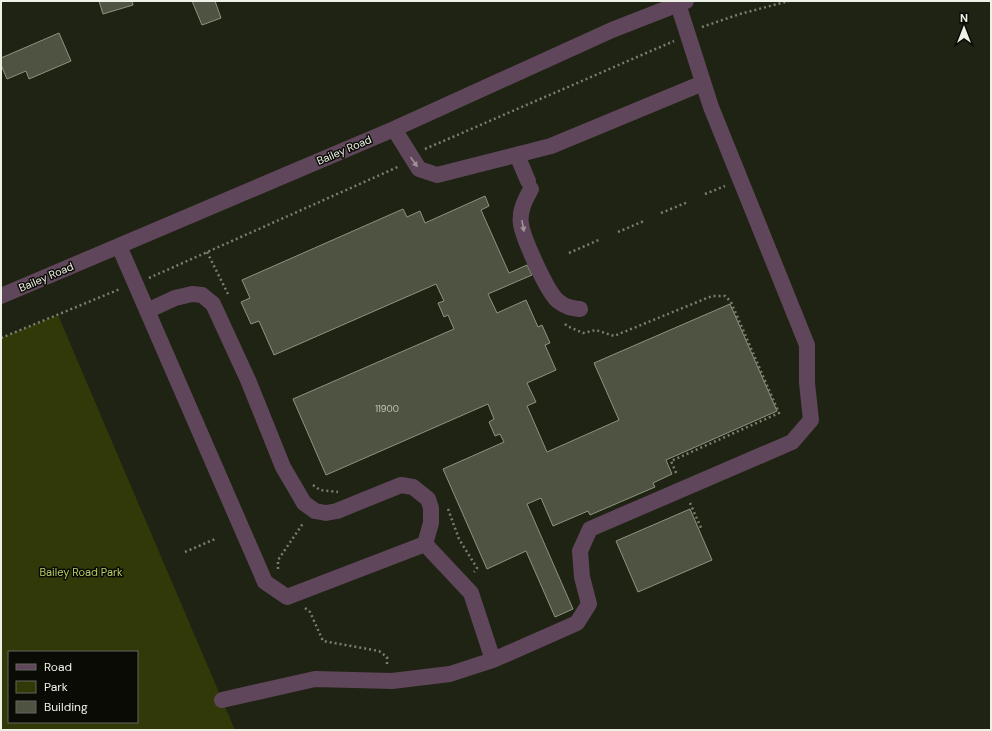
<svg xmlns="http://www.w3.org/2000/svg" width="992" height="731" font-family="'DM Sans',sans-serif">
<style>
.green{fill:#303907;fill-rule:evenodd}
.building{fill:#4f5342;stroke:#8f9481}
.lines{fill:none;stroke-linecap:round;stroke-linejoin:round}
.path{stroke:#7a7e70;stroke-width:2.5;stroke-dasharray:2 3;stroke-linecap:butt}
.minor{stroke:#5f465a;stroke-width:16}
.oneway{fill:#9f9399}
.labels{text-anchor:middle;stroke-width:3;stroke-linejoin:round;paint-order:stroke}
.number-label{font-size:9px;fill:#c6cabd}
.street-label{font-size:11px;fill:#eef1e6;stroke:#0a0b05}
.park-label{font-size:11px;fill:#b7cc65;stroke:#0a0b05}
</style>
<rect width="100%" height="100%" fill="#1f2313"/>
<path class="green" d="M58 315 235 730H1V338ZM9 652H137V722H9Z"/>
<path class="building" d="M99 1H132L133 5 103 14Z
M192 1H215L221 18 202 25Z
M59 33 71 61 29 79 26 71 7 79 1 65V58Z
M485 196 489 206 481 210 509 273 527 265 532 275 488 294 497 313 526 300 538 327 542 325 550 343 545 345 556 370 527 383 536 402 527 406 547 452 619 420 594 363 730 304 777 411 666 460 672 474 653 483 655 487 590 515 588 511 553 526 541 498 527 504 573 609 555 617 526 551 487 569 443 469 504 442 500 434 495 436 489 422 494 419 488 404 326 475 293 399 454 329 448 315 444 317 438 303 444 301 436 284 274 355 259 321 251 324 241 302 250 298 242 280 403 209 407 217 420 211 425 223Z
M690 509 712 560 638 592 616 541Z"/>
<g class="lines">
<path class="path" d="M702 27 740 14 789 1
M425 149 674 41
M705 194 725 186
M661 213 688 202
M618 232 644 221
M207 252 229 296
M569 253 601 239
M149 278 400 166
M565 324 567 326 583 333 596 330 614 336 712 296H725L731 302 779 413 671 461 677 475
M1 338 120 289
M313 485 320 490 338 492
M690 503 702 530
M448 509 459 539 477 568 474 572
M185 552 215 539
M278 569V560L304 522
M305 608 310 612 323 641 379 651 387 657V665"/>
<path class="minor" d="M394 129 419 169 437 175 551 146 703 83
M517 155 528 181
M531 189C525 200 519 211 521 224 523 238 547 292 558 301 565 307 571 308 580 309
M119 246 265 582 287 597 425 544 471 593 493 660 577 623 589 604 582 577 580 551 590 529 792 442 811 420 807 383V345L711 107 678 4
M1 296 394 129 612 30 686 1
M147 311 175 298 192 294 202 295 213 304 248 380 283 467 304 503 315 511 326 513 337 511 401 485 413 487 428 499 431 508V523L425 544
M222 700 315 679 392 681 450 674 493 660"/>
</g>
<defs><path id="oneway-solid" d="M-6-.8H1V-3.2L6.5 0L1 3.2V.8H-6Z"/></defs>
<g class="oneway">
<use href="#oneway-solid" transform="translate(414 162) rotate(55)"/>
<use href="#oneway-solid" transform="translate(523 226) rotate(79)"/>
</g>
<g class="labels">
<g class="number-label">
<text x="387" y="412">11900</text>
</g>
<g class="street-label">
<text transform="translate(344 150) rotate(-23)" y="4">Bailey Road</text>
<text transform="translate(46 277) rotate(-23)" y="4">Bailey Road</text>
</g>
<g class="park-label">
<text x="81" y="576">Bailey Road Park</text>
</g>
</g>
<rect width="992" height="731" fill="none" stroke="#eef1e6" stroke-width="4"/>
<rect x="8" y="651" width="130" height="72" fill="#0a0b05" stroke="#65675f"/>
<rect x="16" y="664" width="20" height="6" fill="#5f465a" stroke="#65675f"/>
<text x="44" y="671" font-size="12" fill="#eef1e6">Road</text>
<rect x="16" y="681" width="20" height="12" fill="#303907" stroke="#65675f"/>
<text x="44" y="691" font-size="12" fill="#eef1e6">Park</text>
<rect x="16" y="701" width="20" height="12" fill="#4f5342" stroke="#65675f"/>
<text x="44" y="711" font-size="12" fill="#eef1e6">Building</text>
<g transform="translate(964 28)" stroke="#0a0b05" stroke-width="3" paint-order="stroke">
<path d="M0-3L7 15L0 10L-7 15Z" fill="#eef1e6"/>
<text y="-6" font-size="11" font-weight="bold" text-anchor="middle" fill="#eef1e6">N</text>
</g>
</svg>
